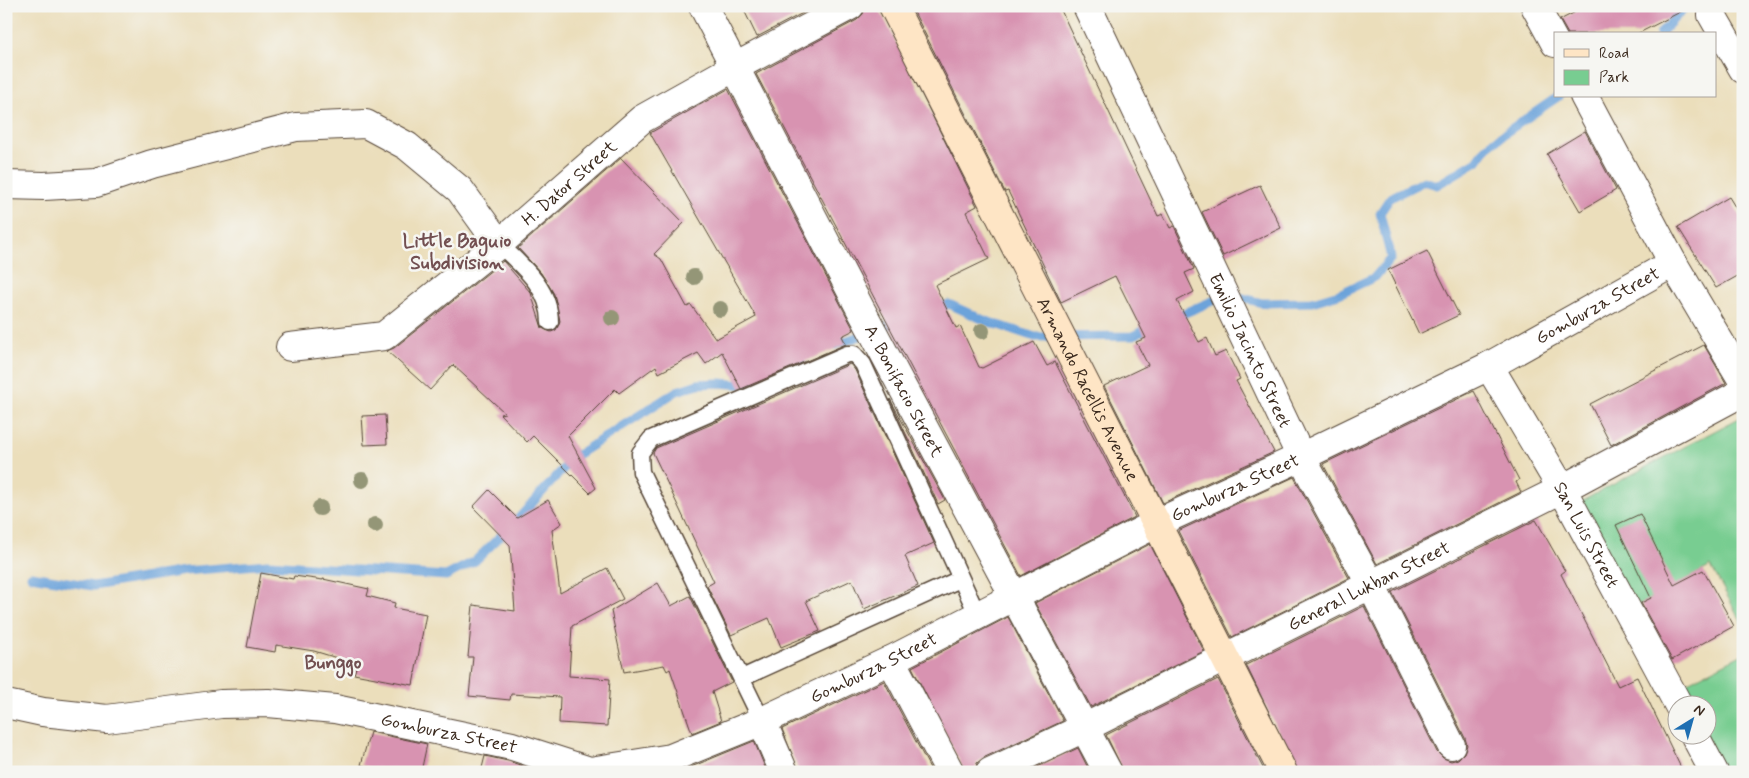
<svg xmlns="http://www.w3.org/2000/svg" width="1749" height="778" font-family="Mynerve,sans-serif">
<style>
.green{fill:#78cd91;stroke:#5a7c58}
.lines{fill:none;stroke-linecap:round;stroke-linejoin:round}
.stream{stroke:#6ca3da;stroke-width:9}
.building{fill:#d893b1}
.service-casing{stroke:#554536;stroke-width:19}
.minor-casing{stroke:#554536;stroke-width:30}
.secondary-casing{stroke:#554536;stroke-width:30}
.service{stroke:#fff;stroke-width:16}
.minor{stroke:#fff;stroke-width:28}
.secondary{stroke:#fee5c5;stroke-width:28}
.tree{fill:#949677}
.labels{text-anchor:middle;stroke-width:5;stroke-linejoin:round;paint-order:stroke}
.street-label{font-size:18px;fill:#3b2a1e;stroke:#f6f6f2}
.neighbourhood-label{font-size:19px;font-weight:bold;fill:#724f51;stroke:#f6f6f2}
</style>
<rect width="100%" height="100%" fill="#f6f6f2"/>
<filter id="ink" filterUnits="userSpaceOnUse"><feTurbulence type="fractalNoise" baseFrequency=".02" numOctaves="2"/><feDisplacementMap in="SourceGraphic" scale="10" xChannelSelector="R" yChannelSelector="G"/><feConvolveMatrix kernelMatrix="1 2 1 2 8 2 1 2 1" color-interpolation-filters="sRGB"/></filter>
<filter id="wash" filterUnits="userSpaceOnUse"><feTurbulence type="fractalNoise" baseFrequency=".0096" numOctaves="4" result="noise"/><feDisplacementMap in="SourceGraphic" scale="20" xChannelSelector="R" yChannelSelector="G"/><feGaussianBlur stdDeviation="1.12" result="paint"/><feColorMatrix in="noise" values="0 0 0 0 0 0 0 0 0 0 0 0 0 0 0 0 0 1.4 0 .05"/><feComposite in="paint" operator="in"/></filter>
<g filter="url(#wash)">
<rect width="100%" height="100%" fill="#ebdebb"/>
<path class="green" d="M1743 416V625L1711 566 1633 608 1578 503Z
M1743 654V772H1721L1706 736V706L1686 705 1676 688Z"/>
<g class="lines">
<path class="stream" d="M1660 34 1686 6
M934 309 949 304 986 321 1035 337 1132 336 1154 326
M1173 318 1229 294 1262 303 1312 302 1339 294 1375 277 1391 258 1380 213 1390 198 1424 181 1437 185 1477 161 1487 147 1508 131 1559 96
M835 345 898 322
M31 576 93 586 185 571 268 564 446 576 475 561 517 520 574 457 677 391 698 384 720 383 755 386 801 362"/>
</g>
<g id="blocks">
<path class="building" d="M742 6H816L757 37Z
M866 6H878L977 206 966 212 989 259 935 285 956 328 960 326 979 367 982 368 1034 342 1047 366 1055 362 1135 517 1021 576 756 74 857 20 863 14Z
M911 6H1059L1158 216 1163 214 1170 228 1174 226 1194 269 1185 273 1194 292 1177 301 1199 342 1207 338 1215 356 1226 351 1240 379 1236 381 1274 452 1163 503 1104 386 1148 365 1136 342 1146 338 1115 276 1061 302 1008 191 1005 192Z
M1587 6H1692L1637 34H1568L1560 20Z
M728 89 854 330 842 336 846 344 741 389 722 352 706 364 698 353 659 373 656 366 619 393 615 389 568 436 596 488 590 493 533 436 527 442 500 414 505 413 453 365 430 390 387 351 394 348 503 261 531 293 542 328 551 332 556 330 560 321 554 294 541 273 518 248 621 158 684 223 654 254 661 259 687 307 691 305 716 339 756 317 650 133Z
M1585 131 1616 190 1580 211 1547 154Z
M1260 185 1281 228 1223 256 1202 212Z
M1729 197 1743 220V273L1716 288 1678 227Z
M1427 251 1459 315 1419 334 1388 270Z
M1704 345 1726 383 1611 445 1590 404Z
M850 364 855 370 934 543 905 556 918 586 864 609 852 580 806 601 820 631 781 647 769 618 731 635 707 586 714 582 653 453 656 448 691 433Z
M1474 391 1519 480 1516 482 1521 492 1377 564 1323 464Z
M890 399 945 500 938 504Z
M385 415 387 444 364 445 362 416Z
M1294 477 1349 578 1232 637 1178 531Z
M489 490 517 518 548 500 562 523 552 530 560 593 607 568 623 599 572 626 569 676 610 679 607 726 559 723 560 697 511 694 510 700 469 696 473 657H468L473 605 515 611 510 545 473 507Z
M1640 514 1674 585 1703 570 1734 626 1672 660 1641 603 1651 598 1616 525Z
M1536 520 1565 571 1561 574 1618 686 1637 677 1683 772H1298L1246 665 1364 606 1437 752 1443 758 1451 761 1458 759 1464 753 1467 745 1465 738 1392 592Z
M1150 544 1204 651 1091 707 1035 603Z
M261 573 293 579 294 576 323 580V579L369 589 367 596 395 603 394 608 426 614 413 685 354 674 357 664 314 651 276 645 275 652 247 647Z
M658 583 671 606 690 596 732 682 712 692 721 721 692 733 670 669 667 671 664 665 624 672 611 611Z
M1008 617 1063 721 983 758 977 763 975 772H965L912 667Z
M1218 679 1265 772H1124L1106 735Z
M884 681 932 772H799L782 729Z
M370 732 427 744 421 772H386L361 765Z
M754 741 767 772H679Z
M1078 748 1090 772H1027Z
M485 756 508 761 541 772H481Z"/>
</g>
</g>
<g filter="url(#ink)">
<use href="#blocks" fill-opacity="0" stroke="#554536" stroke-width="1"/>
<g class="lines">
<defs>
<path id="service" d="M499 244C522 266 550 288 550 322
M742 678 960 579
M762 721 641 472 640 453 651 439 847 354H854L863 364 978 616"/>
<g id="minor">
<path id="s1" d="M703 6 860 308 1108 772"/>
<path id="s2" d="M1087 6 1301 457 1371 585 1451 745"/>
<path d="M1535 6 1555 43"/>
<path d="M1712 15 1743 69"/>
<path d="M1584 96 1673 263 1743 381"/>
<path d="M6 185 44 186 96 183 152 164 296 127 366 124 407 146 460 190 499 244"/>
<path id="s3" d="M290 347 384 336 499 244 642 119 735 67 850 6"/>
<path id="s4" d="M1489 366 1562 489 1679 706"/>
<path d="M891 660 950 772"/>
<path id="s5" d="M6 704 43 712 107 719 221 704 268 703 335 709 512 746 590 771 671 758 762 721 891 660 1157 523 1301 457 1489 366 1673 263"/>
<path d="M762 721 784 772"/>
<path d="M1695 736 1714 772"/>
<path id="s6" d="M990 772 1084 728 1562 489 1743 392"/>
</g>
<g id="secondary">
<path id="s7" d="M893 6 1283 772"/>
</g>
</defs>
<use href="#service" class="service-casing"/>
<use href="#minor" class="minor-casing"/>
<use href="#secondary" class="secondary-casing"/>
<use href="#service" class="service"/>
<use href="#minor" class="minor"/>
<use href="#secondary" class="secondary"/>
</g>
<g class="tree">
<circle cx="694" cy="277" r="8"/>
<circle cx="720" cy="309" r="8"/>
<circle cx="612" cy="318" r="8"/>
<circle cx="982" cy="331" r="8"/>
<circle cx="362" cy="480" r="8"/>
<circle cx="320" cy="508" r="8"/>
<circle cx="375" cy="525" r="8"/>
</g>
</g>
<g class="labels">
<g class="street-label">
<text dy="6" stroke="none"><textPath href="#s3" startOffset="335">H. Dator Street</textPath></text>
<text dy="6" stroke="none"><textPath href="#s5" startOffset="1708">Gomburza Street</textPath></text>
<text dy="6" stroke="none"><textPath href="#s2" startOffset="381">Emilio Jacinto Street</textPath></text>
<text dy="6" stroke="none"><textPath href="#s7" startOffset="430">Armando Racellis Avenue</textPath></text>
<text dy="6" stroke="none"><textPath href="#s1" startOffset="434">A. Bonifacio Street</textPath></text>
<text dy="6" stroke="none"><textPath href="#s5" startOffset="1302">Gomburza Street</textPath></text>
<text dy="6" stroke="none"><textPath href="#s4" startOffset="195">San Luis Street</textPath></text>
<text dy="6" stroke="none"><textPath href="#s6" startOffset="422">General Lukban Street</textPath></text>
<text dy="6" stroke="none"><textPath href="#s5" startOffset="898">Gomburza Street</textPath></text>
<text dy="6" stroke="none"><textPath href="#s5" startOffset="448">Gomburza Street</textPath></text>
</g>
<g class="neighbourhood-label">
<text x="457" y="247">Little Baguio<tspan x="457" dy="22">Subdivision</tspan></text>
<text x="333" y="669">Bunggo</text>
</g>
</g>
<rect width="1749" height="778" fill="none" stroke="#f6f6f2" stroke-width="25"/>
<rect x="1554" y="32" width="162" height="65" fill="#f6f6f2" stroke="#aba49d"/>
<rect x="1564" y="49" width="25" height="8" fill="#fee5c5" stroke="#aba49d"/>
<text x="1599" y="58" font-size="15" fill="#3b2a1e">Road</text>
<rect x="1564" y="70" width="25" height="15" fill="#78cd91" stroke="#aba49d"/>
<text x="1599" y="82" font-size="15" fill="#3b2a1e">Park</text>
<g transform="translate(1692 720) rotate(37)"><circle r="24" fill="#f6f6f2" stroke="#aba49d"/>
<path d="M0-4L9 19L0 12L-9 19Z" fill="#1f6fb2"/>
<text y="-8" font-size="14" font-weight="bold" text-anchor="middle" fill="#3b2a1e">N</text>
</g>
</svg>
